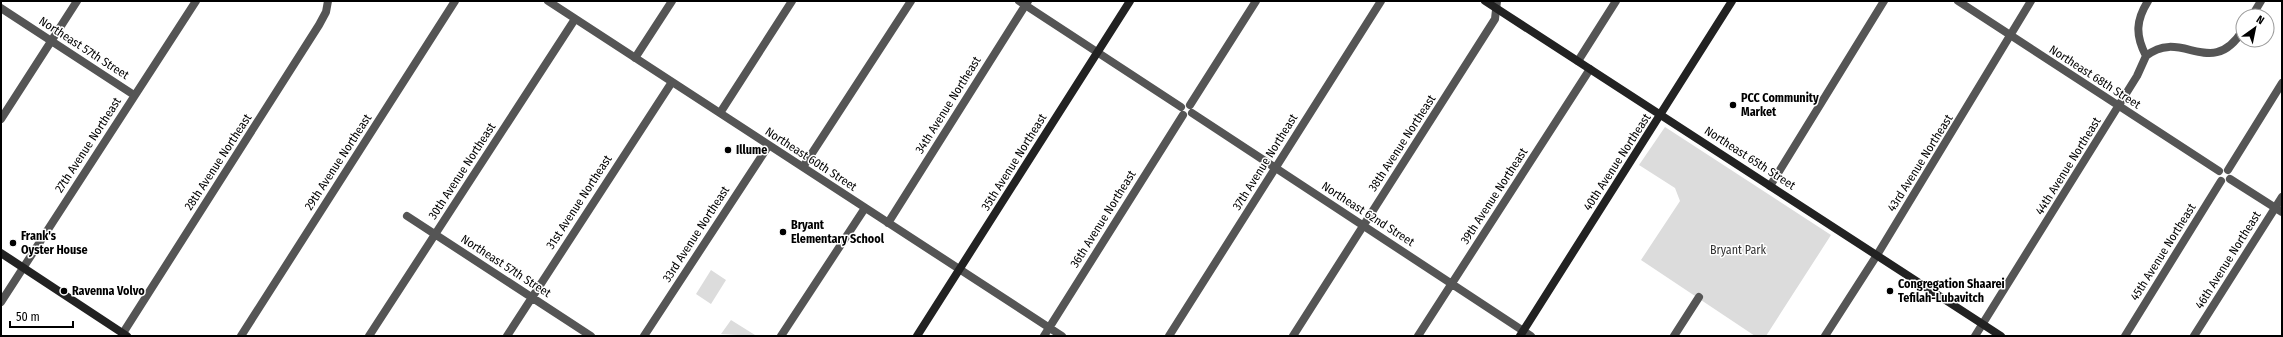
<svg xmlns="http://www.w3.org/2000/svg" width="2283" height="337" font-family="'Fira Sans Condensed',sans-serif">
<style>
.green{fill:#dcdcdc}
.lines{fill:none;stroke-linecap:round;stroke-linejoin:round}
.street{stroke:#555;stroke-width:8}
.secondary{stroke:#222;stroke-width:8}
.poi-dot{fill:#000;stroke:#fff;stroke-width:1.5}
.labels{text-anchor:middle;stroke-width:3;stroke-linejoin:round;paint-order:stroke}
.street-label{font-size:12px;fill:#000;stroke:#fff}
.poi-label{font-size:12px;font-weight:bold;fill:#000;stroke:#fff;text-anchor:start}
.park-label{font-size:12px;fill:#333;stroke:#fff}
</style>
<rect width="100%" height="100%" fill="#fff"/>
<path class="green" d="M1665 127 1831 235 1766 336H1755L1641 260 1680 201 1675 188 1639 165Z
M711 270 726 280 711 304 696 294Z
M731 320 755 335 754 336 721 334Z"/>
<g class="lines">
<path class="street" d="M548 1 1062 336
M1019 1 1181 107
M1958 1 2219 171
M1 8 134 95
M2252 16 2261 1
M2146 56C2182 27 2211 81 2243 30
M635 58 672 1
M1578 61 1616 1
M1190 105 1256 1
M720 113 792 1
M1192 113 1531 336
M1 119 77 1
M803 167 911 1
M2228 170 2282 83
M2230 179 2282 212
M1770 186 1884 1
M407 216 591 336
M888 223 1028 1
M1 302 196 1
M123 333 319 25 326 12 328 1
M241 336 455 1
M369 336 575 19
M507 336 672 82
M644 336 769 145
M781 336 865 208
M1044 336 1183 115
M1169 336 1381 1
M1293 336 1495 19 1497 1
M1418 336 1590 69
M1674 336 1699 297
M1825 336 1877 255 2031 1
M1975 336 2137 76 2146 56C2135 35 2136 20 2148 1
M2125 336 2221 181
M2194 336 2282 197"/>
<path class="secondary" d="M1485 1 2001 336
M1 253 127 336
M917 336 1130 1
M1520 336 1732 1"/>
</g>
<g class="poi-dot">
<circle cx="1733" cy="105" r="4"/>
<circle cx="728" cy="150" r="4"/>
<circle cx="783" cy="232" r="4"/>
<circle cx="13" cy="243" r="4"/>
<circle cx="64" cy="291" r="4"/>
<circle cx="1890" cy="291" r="4"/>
</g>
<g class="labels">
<g class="street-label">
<text transform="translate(84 48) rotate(33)" y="4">Northeast 57th Street</text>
<text transform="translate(2095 77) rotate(33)" y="4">Northeast 68th Street</text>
<text transform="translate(948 105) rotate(-58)" y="4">34th Avenue Northeast</text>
<text transform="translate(1402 143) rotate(-57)" y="4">38th Avenue Northeast</text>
<text transform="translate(88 145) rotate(-57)" y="4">27th Avenue Northeast</text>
<text transform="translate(1750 158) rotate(33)" y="4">Northeast 65th Street</text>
<text transform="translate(811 159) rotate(33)" y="4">Northeast 60th Street</text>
<text transform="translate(218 162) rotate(-57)" y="4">28th Avenue Northeast</text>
<text transform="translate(338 162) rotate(-57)" y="4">29th Avenue Northeast</text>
<text transform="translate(1014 162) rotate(-58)" y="4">35th Avenue Northeast</text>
<text transform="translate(1265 162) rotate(-58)" y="4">37th Avenue Northeast</text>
<text transform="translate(1617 162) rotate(-57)" y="4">40th Avenue Northeast</text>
<text transform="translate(1920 163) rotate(-58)" y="4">43rd Avenue Northeast</text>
<text transform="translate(2068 166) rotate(-58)" y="4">44th Avenue Northeast</text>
<text transform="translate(462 171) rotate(-57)" y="4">30th Avenue Northeast</text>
<text transform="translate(1494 196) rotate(-57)" y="4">39th Avenue Northeast</text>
<text transform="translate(579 202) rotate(-57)" y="4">31st Avenue Northeast</text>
<text transform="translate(1368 214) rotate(33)" y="4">Northeast 62nd Street</text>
<text transform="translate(1103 219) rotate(-58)" y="4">36th Avenue Northeast</text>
<text transform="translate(696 234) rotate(-57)" y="4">33rd Avenue Northeast</text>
<text transform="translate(2163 252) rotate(-58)" y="4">45th Avenue Northeast</text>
<text transform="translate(2228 260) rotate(-58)" y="4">46th Avenue Northeast</text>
<text transform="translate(506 266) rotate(33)" y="4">Northeast 57th Street</text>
</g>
<g class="poi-label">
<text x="1741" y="102">PCC Community<tspan x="1741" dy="14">Market</tspan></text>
<text x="736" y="154">Illume</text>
<text x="791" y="229">Bryant<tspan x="791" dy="14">Elementary School</tspan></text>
<text x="21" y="240">Frank's<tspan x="21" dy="14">Oyster House</tspan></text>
<text x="1898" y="288">Congregation Shaarei<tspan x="1898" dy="14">Tefilah-Lubavitch</tspan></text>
<text x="72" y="295">Ravenna Volvo</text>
</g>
<g class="park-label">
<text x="1738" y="254">Bryant Park</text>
</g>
</g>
<rect width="2283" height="337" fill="none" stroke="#000000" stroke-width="4"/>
<g transform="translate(2255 28) rotate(33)"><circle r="19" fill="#ffffff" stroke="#999999"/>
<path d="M0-3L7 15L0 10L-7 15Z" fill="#000000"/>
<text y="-6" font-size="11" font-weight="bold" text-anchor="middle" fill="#000000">N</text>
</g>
<path d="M10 321v6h63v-6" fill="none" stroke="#000000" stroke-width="2"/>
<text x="16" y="321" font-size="12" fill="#000000" stroke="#ffffff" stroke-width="3" paint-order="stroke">50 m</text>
</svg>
